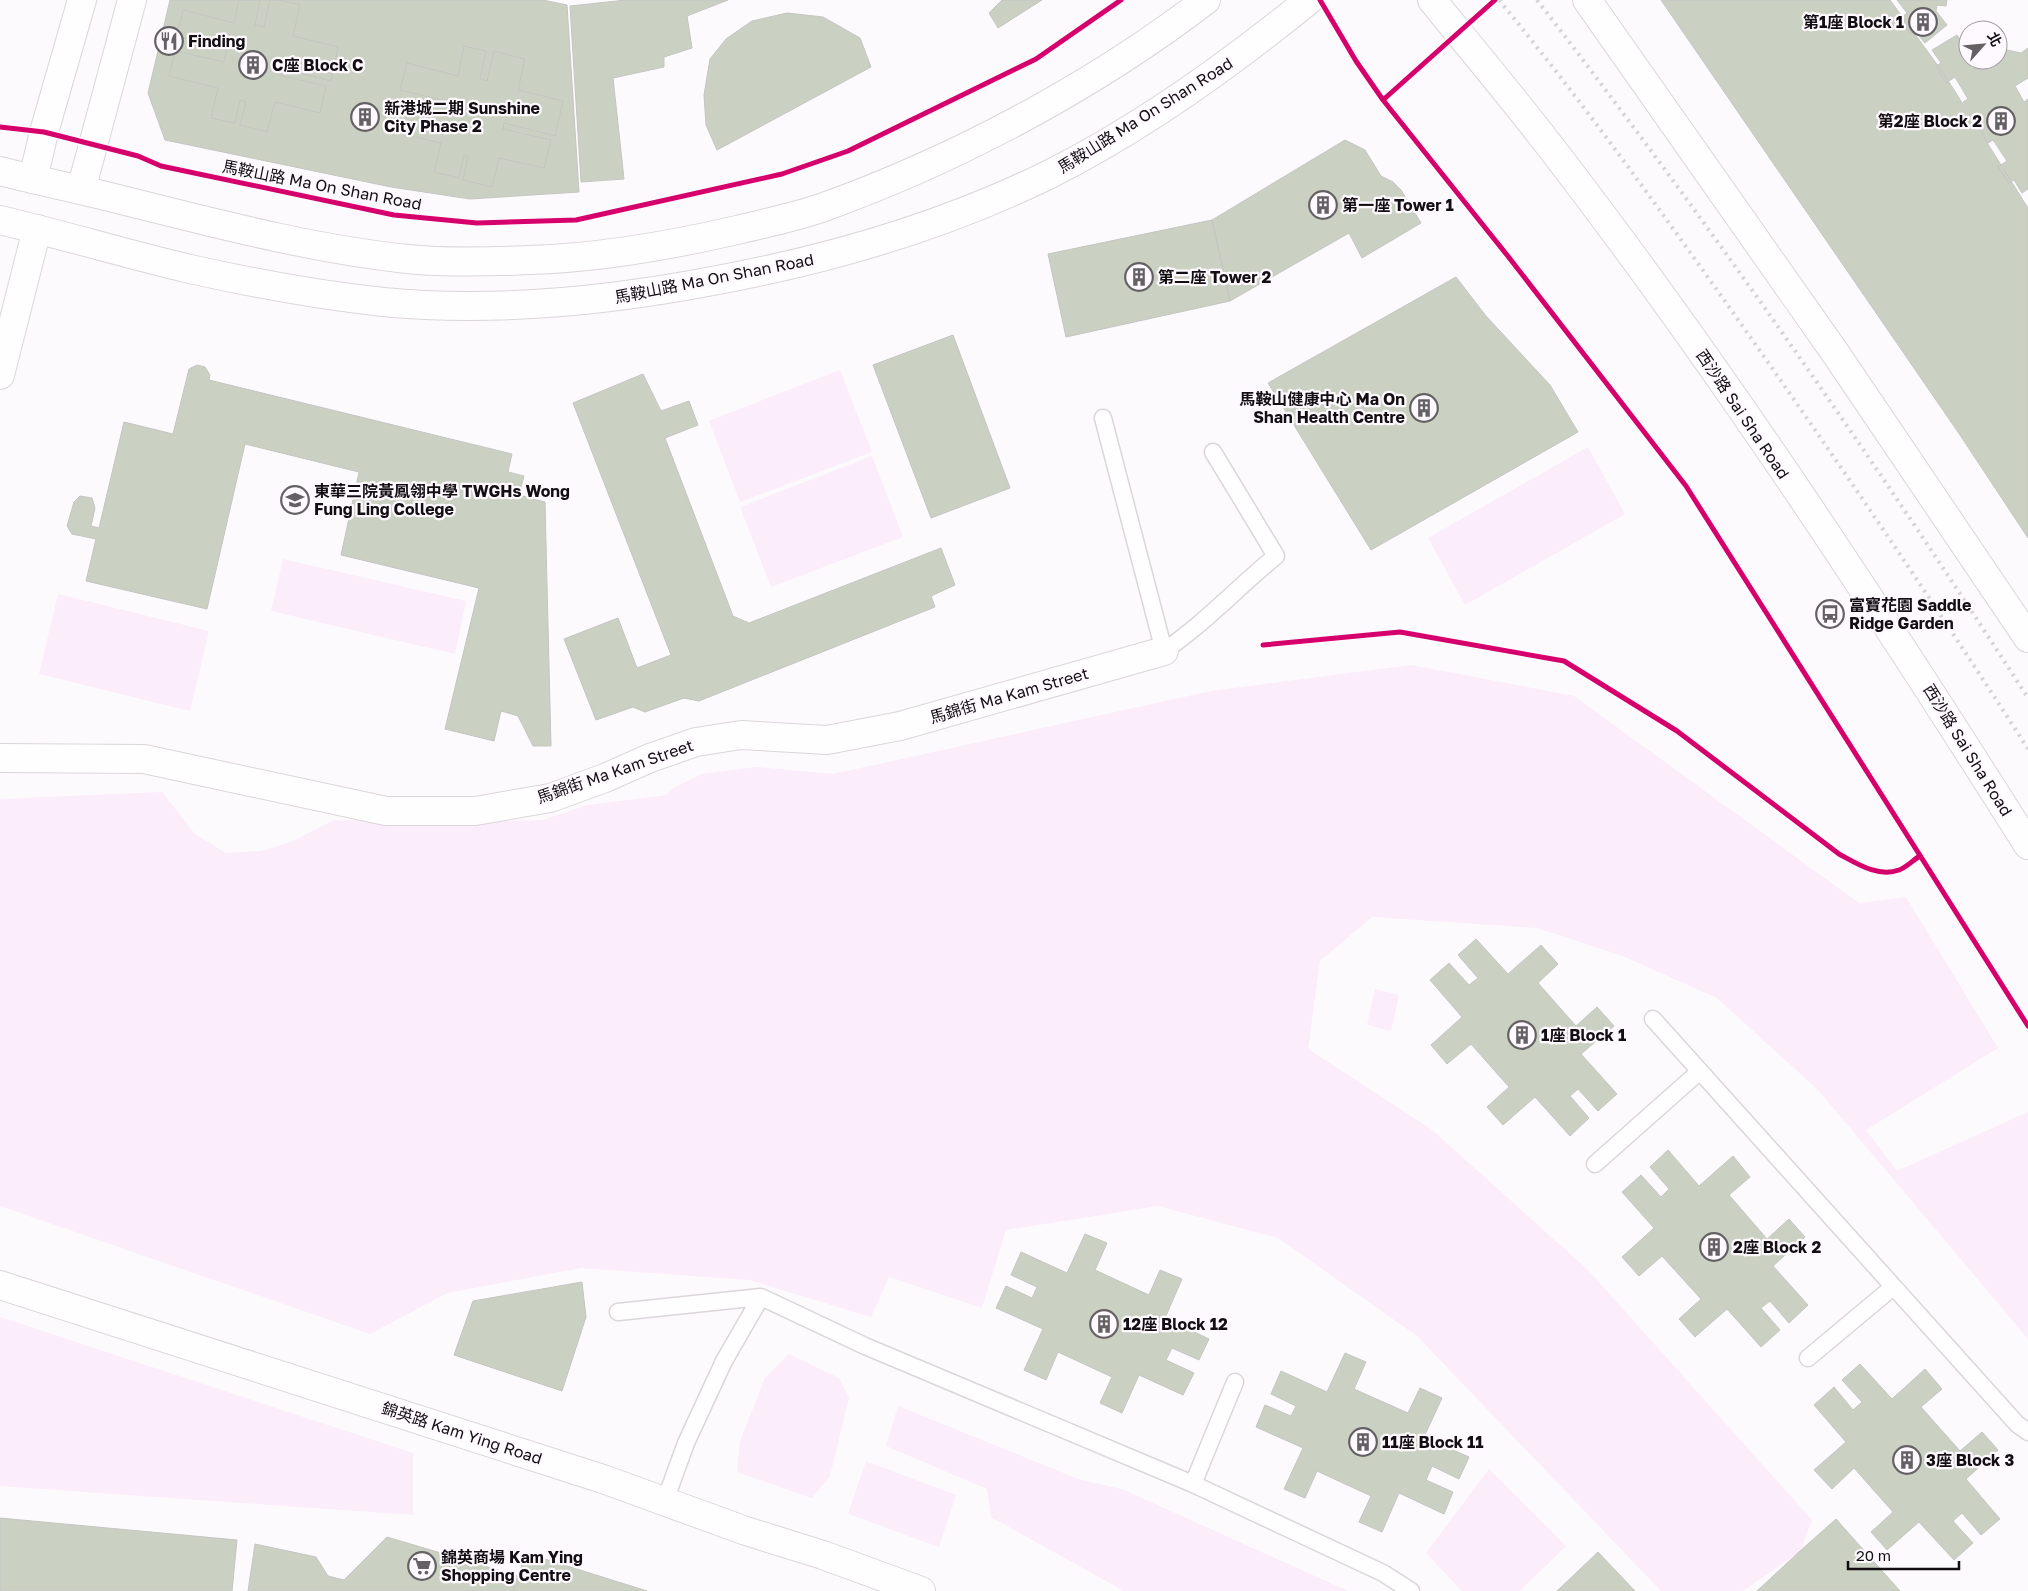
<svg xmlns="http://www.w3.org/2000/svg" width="2028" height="1591" font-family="'Golos Text','Noto Sans TC',sans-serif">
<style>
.green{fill:#fbedfa}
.building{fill:#cbd1c2;stroke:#c4c5c3}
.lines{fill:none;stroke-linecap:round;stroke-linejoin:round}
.service-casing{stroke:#dad6da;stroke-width:19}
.minor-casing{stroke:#dad6da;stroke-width:30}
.tertiary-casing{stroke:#dad6da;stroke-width:30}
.secondary-casing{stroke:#dad6da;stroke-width:30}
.service{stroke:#fffeff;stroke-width:16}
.minor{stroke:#fffeff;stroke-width:28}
.tertiary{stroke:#fffeff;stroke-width:28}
.secondary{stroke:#fffeff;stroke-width:28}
.rail{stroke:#d5d5d5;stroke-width:4;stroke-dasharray:2.5 5;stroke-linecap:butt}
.cycleway-casing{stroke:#fef9fe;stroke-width:8}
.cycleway{stroke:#d6006c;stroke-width:5}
.labels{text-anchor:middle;stroke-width:4.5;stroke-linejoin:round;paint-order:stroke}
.poi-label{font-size:16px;font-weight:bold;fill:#120e12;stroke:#fef9fe;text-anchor:start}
.street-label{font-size:16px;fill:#120e12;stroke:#fef9fe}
</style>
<rect width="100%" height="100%" fill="#fdfafd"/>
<path class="green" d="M840 370 872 452 740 502 709 421Z
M1588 447 1625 514 1465 605 1428 538Z
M872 456 903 537 771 587 740 507Z
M283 559 466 601 455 654 271 611Z
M58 594 209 631 190 711 39 674Z
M1411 665 1574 696 1859 903 1906 897 1998 1048 1866 1130 1897 1171 2028 1112V1339L1819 1091 1717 998 1625 957 1537 928 1372 917 1320 961 1308 1049 1431 1129 1588 1270 1812 1520 1800 1551 1743 1591H1661L1417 1336 1278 1238 1158 1206 1006 1230 982 1308 889 1277 871 1317 749 1280 581 1268 447 1293 370 1334 0 1206V799L162 792 195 834 226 853 261 851 291 842 334 820 474 822 543 820 587 805 667 795 673 788 702 774 757 767 833 774 1211 691Z
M1375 989 1399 995 1391 1031 1367 1025Z
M0 1317 413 1453V1515L0 1486Z
M789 1354 839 1378 849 1398 830 1476 812 1498 737 1472 740 1441 765 1378Z
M898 1406 1081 1480 1122 1489 1348 1591H1124L991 1517 987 1489 886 1446Z
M866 1461 956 1495 939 1547 848 1514Z
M1489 1469 1566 1546 1520 1591H1462L1426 1553Z"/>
<path class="building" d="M170 0H543L567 5 579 192 470 199 391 187 165 140 148 93Z
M239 0H260L255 25 264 27 270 0H280L300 5 293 36 338 47 331 81 280 68 278 75 326 86 320 113 275 102 267 132 240 125 246 102 240 100 235 123 211 118 218 88 169 76 175 51 224 62 227 48 177 36 183 10 234 23Z
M626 0H728L687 16 692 48 664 57V67L613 78 624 179 581 182 570 6Z
M1002 0H1042L998 28 989 13Z
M1661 0H1890L1944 74 2028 208V538L1960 435Z
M1897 0H1947L1946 6 1937 5 1936 11 1947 25 1925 43 1915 31 1911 34 1899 19 1907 13Z
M787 13 823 17 860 38 871 67 717 150 706 125 704 95 710 59 726 39 752 21Z
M1957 35 1968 51V60H1998V48L2021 53 2028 48V78L2015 86 2024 102 2028 99V189L2022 193 2014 180 2009 183 1998 167 2007 161 1993 140 1988 143 1963 102 1968 99 1955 77 1946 83 1936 66 1941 63 1932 50Z
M464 46 486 51 480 79 487 81 494 51 525 59 518 90 563 101 555 136 504 123 503 129 551 140 544 168 499 158 492 187 463 180 468 157 464 155 459 178 434 172 441 143 392 131 399 104 447 116 450 102 400 90 407 63 458 76Z
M1345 140 1365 150 1381 176 1393 182 1401 190 1421 223 1362 258 1349 233 1230 301 1212 220Z
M1212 220 1230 301 1066 337 1048 254Z
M1456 277 1486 316 1550 385 1578 432 1371 550 1268 383Z
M953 335 1010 488 931 518 873 365Z
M197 365 205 367 210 375 209 380 512 454 508 472 524 476 519 495 545 502 551 746H533L518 716 501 711 494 741 445 729 479 588 341 555 359 472 245 444 207 609 86 581 96 539 72 534 67 526 74 502 80 496 92 498 95 508 91 526 99 528 124 422 173 434 189 369Z
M643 374 661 411 689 401 698 425 665 438 733 616 749 623 941 548 955 585 931 596 935 607 699 701 684 698 645 712 633 707 596 720 564 639 618 618 637 668 671 655 573 403Z
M1476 939 1508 974 1541 945 1558 964 1538 983 1576 1026 1597 1007 1614 1026 1581 1054 1617 1094 1598 1111 1578 1089 1570 1096 1589 1118 1570 1136 1535 1097 1503 1125 1487 1107 1509 1087 1471 1044 1447 1064 1431 1045 1462 1017 1430 980 1449 963 1469 985 1478 978 1458 955Z
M1668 1150 1699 1186 1733 1156 1750 1177 1729 1195 1767 1239 1789 1219 1805 1237 1773 1266 1808 1305 1789 1323 1770 1301 1761 1308 1780 1330 1761 1347 1727 1309 1695 1337 1679 1319 1701 1299 1662 1256 1639 1276 1622 1257 1654 1228 1622 1192 1641 1175 1661 1197 1669 1189 1650 1167Z
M1085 1234 1107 1243 1095 1270 1149 1295 1160 1270 1182 1279 1165 1318 1209 1339 1199 1360 1172 1348 1166 1360 1194 1373 1183 1395 1139 1375 1122 1413 1100 1403 1112 1377 1058 1352 1046 1380 1024 1370 1043 1329 996 1308 1006 1286 1032 1298 1037 1287 1011 1275 1021 1252 1067 1273Z
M582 1282 586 1317 562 1391 454 1355 473 1301Z
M1345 1353 1366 1362 1354 1389 1408 1413 1420 1388 1442 1398 1424 1437 1469 1457 1459 1479 1432 1466 1426 1480 1453 1492 1444 1514 1399 1493 1382 1532 1359 1522 1371 1496 1317 1471 1305 1498 1284 1489 1303 1448 1256 1427 1265 1405 1291 1416 1296 1406 1271 1394 1281 1371 1327 1392Z
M1860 1364 1892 1399 1925 1369 1942 1389 1921 1407 1960 1451 1982 1432 1998 1450 1966 1479 2000 1519 1981 1535 1962 1513 1953 1521 1973 1543 1954 1560 1919 1522 1887 1550 1871 1532 1893 1512 1854 1468 1832 1489 1814 1470 1846 1442 1814 1405 1834 1387 1853 1410 1862 1402 1842 1380Z
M0 1518 237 1540 232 1591H0Z
M1836 1519 1900 1591H1757L1800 1551Z
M387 1537 518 1576 513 1591H248L255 1544 316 1557 328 1576 344 1580Z
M1598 1552 1635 1591H1557Z
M526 1553 647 1591H513Z"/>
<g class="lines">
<defs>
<path id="service" d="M1103 418 1164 651C1205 623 1238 587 1276 556L1213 452
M1653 1019 2017 1424 2028 1432
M1595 1164 1700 1071
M618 1312 761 1297
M1808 1358 1893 1287
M1193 1484 1235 1382
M665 1501 686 1443 724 1361 761 1297 865 1346 1193 1484 1383 1573 1411 1591"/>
<path id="minor" d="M33 179 44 132 82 0
M81 190 132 0
M0 375 37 229
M0 758 144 759 386 811H475L550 798 605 778 650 758 696 742 741 735 827 740 900 726 1164 651"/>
<path id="tertiary" d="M0 1285 603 1479 746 1531 823 1555 921 1591"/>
<path id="secondary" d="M1432 0C1475 53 1518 104 1559 158 1728 378 1880 611 2028 845
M1587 0 1836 354 2028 638
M0 171C27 178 54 184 81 190 189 216 296 247 407 259 447 263 488 262 529 260 600 258 668 246 737 230 766 223 796 217 824 207 957 159 1094 86 1206 0
M0 220C64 235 126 254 190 269 253 283 318 295 383 302 497 313 611 301 723 279 834 258 946 225 1048 175 1142 128 1228 66 1309 0"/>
</defs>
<use href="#service" class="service-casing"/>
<use href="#minor" class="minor-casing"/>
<use href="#tertiary" class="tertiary-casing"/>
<use href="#secondary" class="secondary-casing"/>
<use href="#service" class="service"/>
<use href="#minor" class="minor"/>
<use href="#tertiary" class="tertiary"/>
<use href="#secondary" class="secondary"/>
<path class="rail" d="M1499 0C1582 101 1658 207 1734 314 1835 457 1933 601 2028 749
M1537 0C1711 225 1874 459 2028 698"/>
<defs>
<path id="cycleway" d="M1320 0 1356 61 1383 100 1507 255 1686 486 2028 1026
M1383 100 1495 0
M0 127 44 132 138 156 161 166 394 215 477 223 576 220 782 174 848 151 1036 59 1121 0
M1263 645 1400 632 1564 661 1677 731 1839 854C1856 863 1878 878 1899 870 1907 867 1913 860 1920 856"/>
</defs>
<use href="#cycleway" class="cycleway-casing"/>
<use href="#cycleway" class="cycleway"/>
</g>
<defs>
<symbol id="building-ring" viewBox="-11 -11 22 22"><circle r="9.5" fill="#fef9fe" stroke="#646164" stroke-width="1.5"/><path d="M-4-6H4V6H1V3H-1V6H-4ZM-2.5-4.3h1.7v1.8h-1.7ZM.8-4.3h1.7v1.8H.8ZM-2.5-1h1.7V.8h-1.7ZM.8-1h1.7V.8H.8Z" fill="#646164"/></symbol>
<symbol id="restaurant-ring" viewBox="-11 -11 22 22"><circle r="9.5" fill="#fef9fe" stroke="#646164" stroke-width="1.5"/><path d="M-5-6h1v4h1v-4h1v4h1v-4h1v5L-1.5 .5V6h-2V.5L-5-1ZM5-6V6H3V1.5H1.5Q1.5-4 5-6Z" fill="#646164"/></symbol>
<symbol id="school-ring" viewBox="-11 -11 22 22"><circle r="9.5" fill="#fef9fe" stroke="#646164" stroke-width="1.5"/><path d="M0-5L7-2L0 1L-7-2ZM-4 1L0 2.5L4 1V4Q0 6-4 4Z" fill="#646164"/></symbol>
<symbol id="bus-ring" viewBox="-11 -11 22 22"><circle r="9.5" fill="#fef9fe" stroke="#646164" stroke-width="1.5"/><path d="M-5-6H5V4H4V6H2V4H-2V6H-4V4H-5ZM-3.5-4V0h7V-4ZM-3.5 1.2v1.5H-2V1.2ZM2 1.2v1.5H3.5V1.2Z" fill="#646164"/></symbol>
<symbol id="supermarket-ring" viewBox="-11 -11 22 22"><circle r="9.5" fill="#fef9fe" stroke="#646164" stroke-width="1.5"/><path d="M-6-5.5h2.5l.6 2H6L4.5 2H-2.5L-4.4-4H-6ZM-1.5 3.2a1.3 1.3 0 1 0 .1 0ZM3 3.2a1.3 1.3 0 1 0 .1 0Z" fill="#646164"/></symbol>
</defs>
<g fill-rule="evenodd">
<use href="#building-ring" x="1907" y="6" width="32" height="32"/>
<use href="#restaurant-ring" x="153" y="25" width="32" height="32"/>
<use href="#building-ring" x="237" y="49" width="32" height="32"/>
<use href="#building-ring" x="349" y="101" width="32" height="32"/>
<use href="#building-ring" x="1985" y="105" width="32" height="32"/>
<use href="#building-ring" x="1307" y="189" width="32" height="32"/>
<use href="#building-ring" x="1123" y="261" width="32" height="32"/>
<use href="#building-ring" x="1408" y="392" width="32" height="32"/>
<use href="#school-ring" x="279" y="484" width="32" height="32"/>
<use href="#bus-ring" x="1814" y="598" width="32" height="32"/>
<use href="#building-ring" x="1506" y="1019" width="32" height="32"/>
<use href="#building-ring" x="1698" y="1231" width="32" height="32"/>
<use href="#building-ring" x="1088" y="1308" width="32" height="32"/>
<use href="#building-ring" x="1347" y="1426" width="32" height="32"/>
<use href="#building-ring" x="1891" y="1444" width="32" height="32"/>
<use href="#supermarket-ring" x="406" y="1550" width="32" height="32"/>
</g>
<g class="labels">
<g class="poi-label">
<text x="1904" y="28" text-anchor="end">第1座 Block 1</text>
<text x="188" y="47">Finding</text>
<text x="272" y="71">C座 Block C</text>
<text x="384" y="114">新港城二期 Sunshine<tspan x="384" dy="18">City Phase 2</tspan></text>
<text x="1982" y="127" text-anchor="end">第2座 Block 2</text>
<text x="1342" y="211">第一座 Tower 1</text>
<text x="1158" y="283">第二座 Tower 2</text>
<text x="1405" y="405" text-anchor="end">馬鞍山健康中心 Ma On<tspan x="1405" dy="18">Shan Health Centre</tspan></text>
<text x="314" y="497">東華三院黃鳳翎中學 TWGHs Wong<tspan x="314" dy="18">Fung Ling College</tspan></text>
<text x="1849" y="611">富寶花園 Saddle<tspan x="1849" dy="18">Ridge Garden</tspan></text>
<text x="1541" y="1041">1座 Block 1</text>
<text x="1733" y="1253">2座 Block 2</text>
<text x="1123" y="1330">12座 Block 12</text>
<text x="1382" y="1448">11座 Block 11</text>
<text x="1926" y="1466">3座 Block 3</text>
<text x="441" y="1563">錦英商場 Kam Ying<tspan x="441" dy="18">Shopping Centre</tspan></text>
</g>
<g class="street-label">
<text transform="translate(1145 115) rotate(-32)" y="6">馬鞍山路 Ma On Shan Road</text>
<text transform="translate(322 185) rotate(11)" y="6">馬鞍山路 Ma On Shan Road</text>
<text transform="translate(714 278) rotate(-11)" y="6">馬鞍山路 Ma On Shan Road</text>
<text transform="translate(1743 414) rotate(56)" y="6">西沙路 Sai Sha Road</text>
<text transform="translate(1009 695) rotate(-16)" y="6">馬錦街 Ma Kam Street</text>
<text transform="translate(1968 750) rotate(58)" y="6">西沙路 Sai Sha Road</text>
<text transform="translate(615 771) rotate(-19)" y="6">馬錦街 Ma Kam Street</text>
<text transform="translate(462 1433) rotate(18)" y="6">錦英路 Kam Ying Road</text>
</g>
</g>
<g transform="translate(1983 45) rotate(63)"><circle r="24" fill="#fef9fe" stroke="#a09ba0"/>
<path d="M0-4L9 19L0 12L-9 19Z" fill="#646164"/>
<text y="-8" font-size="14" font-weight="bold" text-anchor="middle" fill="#120e12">北</text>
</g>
<path d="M1848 1561v8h111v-8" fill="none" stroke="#120e12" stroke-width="2.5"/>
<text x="1856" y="1561" font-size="15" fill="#120e12" stroke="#fef9fe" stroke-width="4" paint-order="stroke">20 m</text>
</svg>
